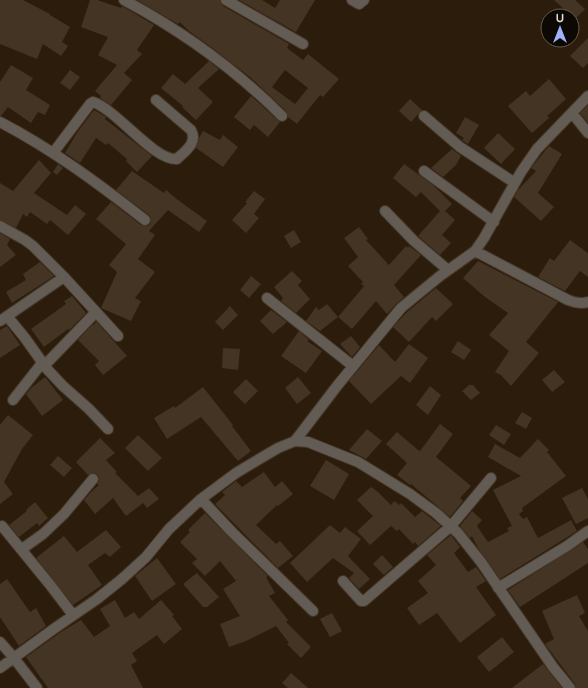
<svg xmlns="http://www.w3.org/2000/svg" width="588" height="688" font-family="'Varela Round',sans-serif">
<style>
.building{fill:#443424;fill-rule:evenodd}
.lines{fill:none;stroke-linecap:round;stroke-linejoin:round}
.minor-casing{stroke:#463728;stroke-width:12}
.minor{stroke:#635c54;stroke-width:10}
</style>
<rect width="100%" height="100%" fill="#2b1c0c"/>
<path class="building" d="M0 0H23L50 14V15L70 27 62 42 68 46 61 56 43 44 37 59 0 44Z
M90 0H97L121 8 122 6 154 25 137 50 142 54 124 73 132 80 111 105 100 98 101 96 95 91 117 65 98 55 108 37 81 27Z
M137 0H220L223 6 289 44 287 48 303 60 308 54 339 79 323 97 320 95 297 124 288 117 286 111 250 77 211 47 189 31 180 22 178 24ZM285 70 308 88 295 104 272 87Z
M239 0H262L275 8 280 0H315L296 32Z
M554 0H575L585 9 575 19Z
M588 38V63L583 68 570 56Z
M209 61 219 69 198 88 213 102 196 120 182 107 183 106 161 88 173 74 185 84Z
M11 65 33 78 26 90 50 105 45 115 38 112 31 123 8 107 1 116H0V82Z
M70 70 80 77 70 90 60 83Z
M549 79 566 99 547 116 549 118 532 133 508 106 526 91 530 96Z
M251 96 280 122 268 137 254 125 250 130 234 117Z
M410 99 422 110 411 122 399 111Z
M588 105V123L580 113Z
M94 110 106 117 105 119 152 156 137 172 126 161 127 159 108 143 106 145 96 138 80 163 65 153 78 131Z
M465 117 479 125 468 144 462 140 464 138 456 133Z
M203 131 220 140 223 135 238 147 223 167 196 148 199 138Z
M498 133 515 149 501 164 484 148Z
M549 146 562 154 538 193 554 207 541 221 514 197 518 190 536 171 531 168Z
M452 149 461 156 456 165 443 177 431 168Z
M39 160 51 173 34 193 67 215 75 205 86 214 68 235 50 220 47 224 30 212 27 217 23 214 16 228 0 220V183L13 191Z
M58 164 63 168 57 175 53 172Z
M404 164 433 185 452 204 445 211 455 220 442 235 451 243 440 255 418 236 440 211 421 192 416 197 393 178Z
M132 171 164 193 166 190 178 200 207 221 199 232 168 210 149 231 155 235 138 259 155 272 135 298 141 301 131 321 101 308 117 272 109 265 126 244 96 219 111 202 141 225 147 226 150 224 151 218 149 215 116 190Z
M254 191 265 199 254 214 259 218 246 233 232 220 247 203 245 202Z
M359 227 368 239 366 240 389 265 406 246 408 248 409 246 421 255 394 285 404 297 396 304 387 314 376 301 352 329 338 317 364 286 361 284 363 282 348 266 358 257 344 238Z
M294 230 301 242 291 248 284 236Z
M0 233 10 239 7 245 16 255 0 267Z
M570 240 588 253V277L580 271 565 291 538 277 550 258 554 261Z
M478 261 558 302 526 342 539 353 511 386 501 375 495 372 509 351 489 335 508 313 485 297 463 278Z
M40 262 54 276 12 303 6 292 26 280 23 274Z
M292 271 302 281 298 285 310 299 296 313 281 301 283 298 274 287Z
M251 276 261 284 249 298 240 290Z
M436 288 453 304 436 321 432 317 409 342 393 327 406 313Z
M72 296 86 313 69 330 68 329 44 347 31 329 66 304 64 301Z
M327 304 338 317 320 331 306 321 316 307 319 310Z
M230 306 238 315 223 330 215 322Z
M271 310 287 322 273 334 260 321Z
M96 321 127 356 103 375 95 365 99 361 78 340 93 324 94 325Z
M7 326 20 345 0 358V330Z
M299 331 309 340 307 341 322 351 306 373 281 356Z
M351 336 360 347 352 357 340 344Z
M458 341 471 350 464 360 451 352Z
M409 344 428 358 410 383 401 376 371 404 349 381 379 345 395 362Z
M223 348 240 349 238 370 222 368Z
M554 370 565 382 552 392 542 380Z
M45 377 63 400 42 416 26 394 31 388Z
M298 377 311 393 297 404 285 388Z
M246 379 258 391 245 404 233 392Z
M469 385H473L480 393 471 400 462 391Z
M430 386 441 395 428 415 416 405Z
M203 387 233 425 232 426 251 451 238 461 201 417 167 439 154 418 174 406 175 408Z
M522 412 532 418 526 429 515 423Z
M8 415 33 435 22 449 4 482 13 494 0 504V425Z
M440 424 453 434 436 457 471 486 460 498 463 501 450 517 411 484 410 485 397 475 407 463 386 444 397 432 418 450 420 451Z
M496 425 511 434 504 445 489 435Z
M367 429 382 441 366 459 349 450Z
M138 435 162 458 148 471 125 448Z
M100 438 115 453 106 460 117 472 115 473 138 496 149 488 159 499 147 508 143 503 126 516 113 498 95 514 84 500 91 492 99 485 97 484 99 480V477L97 474 94 473 88 475 76 462Z
M538 439 549 450 547 452 566 476 522 508 523 511 519 514 523 519 527 517 538 538 571 520 577 531 500 579 478 548 472 536 470 538 460 526 472 511 482 520 477 526 488 542 509 531 507 528 512 526 493 490 521 476 488 457 495 444 520 458Z
M58 456 72 468 64 477 50 465Z
M326 460 349 474 334 500 310 486Z
M264 472 275 487 282 481 293 494 278 506 277 505 256 525 276 544 280 541 293 556 278 568 215 504 225 495 222 492 236 481 242 487Z
M371 487 378 492 391 505 394 501 400 505 401 503 415 517 422 511 441 526 418 546 415 542 413 544 399 529 397 531 391 526 370 545 357 531 373 516 357 500Z
M582 488 588 499V518L576 524 562 498Z
M35 502 48 518 39 526 37 523 19 537 9 525 27 511 26 510Z
M205 513 268 576 266 577 275 593 269 596 288 620 286 622 311 647 301 658 287 644 289 643 276 626 246 641 229 647 220 624 240 616 223 589 236 581 220 561 205 576 192 563 197 559 180 542 190 532 188 530Z
M330 525 340 533 345 527 361 539 348 556 370 579 359 589 349 578 354 573 333 558 307 582 290 563Z
M106 530 121 547 110 557 105 553 88 565 102 585 73 605 36 558 64 536 77 552Z
M451 535 460 547 454 553 468 572 476 567 486 581 476 587 496 615 460 643 437 613 419 625 407 608 428 593 418 581 436 565 427 555Z
M583 542 588 549V563L520 607 508 590Z
M382 555 393 567 384 575 373 564Z
M157 558 176 584 152 601 135 576Z
M197 573 219 597 207 607H203L183 584Z
M7 579 30 612 36 608 46 626 19 646 0 617V584Z
M577 595 585 613 579 616 588 631V688H576L575 684 545 644 554 639 542 611Z
M115 600 125 618 134 612 139 619 161 600 174 615 172 616 182 629 164 644 157 635 132 653 137 661 131 665 143 688H48L26 657 61 632 81 620 94 637 110 626 100 609Z
M332 613 342 631 330 637 320 619Z
M502 637 514 652 489 672 477 657Z
M543 664 562 688H512Z
M291 673 308 688H288L282 683Z"/>
<g class="lines">
<defs>
<path id="minor" d="M124 0C182 31 235 69 282 116
M226 0 303 44
M352 0 359 4 364 0
M572 113 588 133
M424 116 460 147 515 183
M0 122C52 149 99 184 145 220
M53 153 90 104 93 102C117 110 154 161 177 159 185 151 198 143 191 130L156 100
M424 171 494 222
M385 211 414 241 448 270
M0 226 25 240 33 246 64 277 118 336
M475 251 568 300C575 303 581 304 588 302
M267 298 353 366
M7 316 25 338 47 369 63 386 89 409 108 429
M0 321 64 277
M44 366 96 312
M13 400 42 363
M295 441 337 386 401 308 440 276 475 251 484 238 521 172 537 149 588 96
M201 499 232 532 313 611
M2 526 51 586 73 615
M22 549 43 534 64 514 93 479
M343 581 361 601H364L451 526 491 478
M498 588 567 546 588 531
M0 642 14 658 37 688
M0 668 55 628 97 599 122 579 146 557 169 529 201 499 236 473 261 458 278 448 295 441 308 442 358 462 410 494 436 513 458 533 481 562 553 667 570 688"/>
</defs>
<use href="#minor" class="minor-casing"/>
<use href="#minor" class="minor"/>
</g>
<g transform="translate(560 28)"><circle r="19" fill="#0e0803" stroke="#665e57"/>
<path d="M0-3L7 15L0 10L-7 15Z" fill="#9db4fd"/>
<text y="-6" font-size="11" font-weight="bold" text-anchor="middle" fill="#ebe0d6">U</text>
</g>
</svg>
